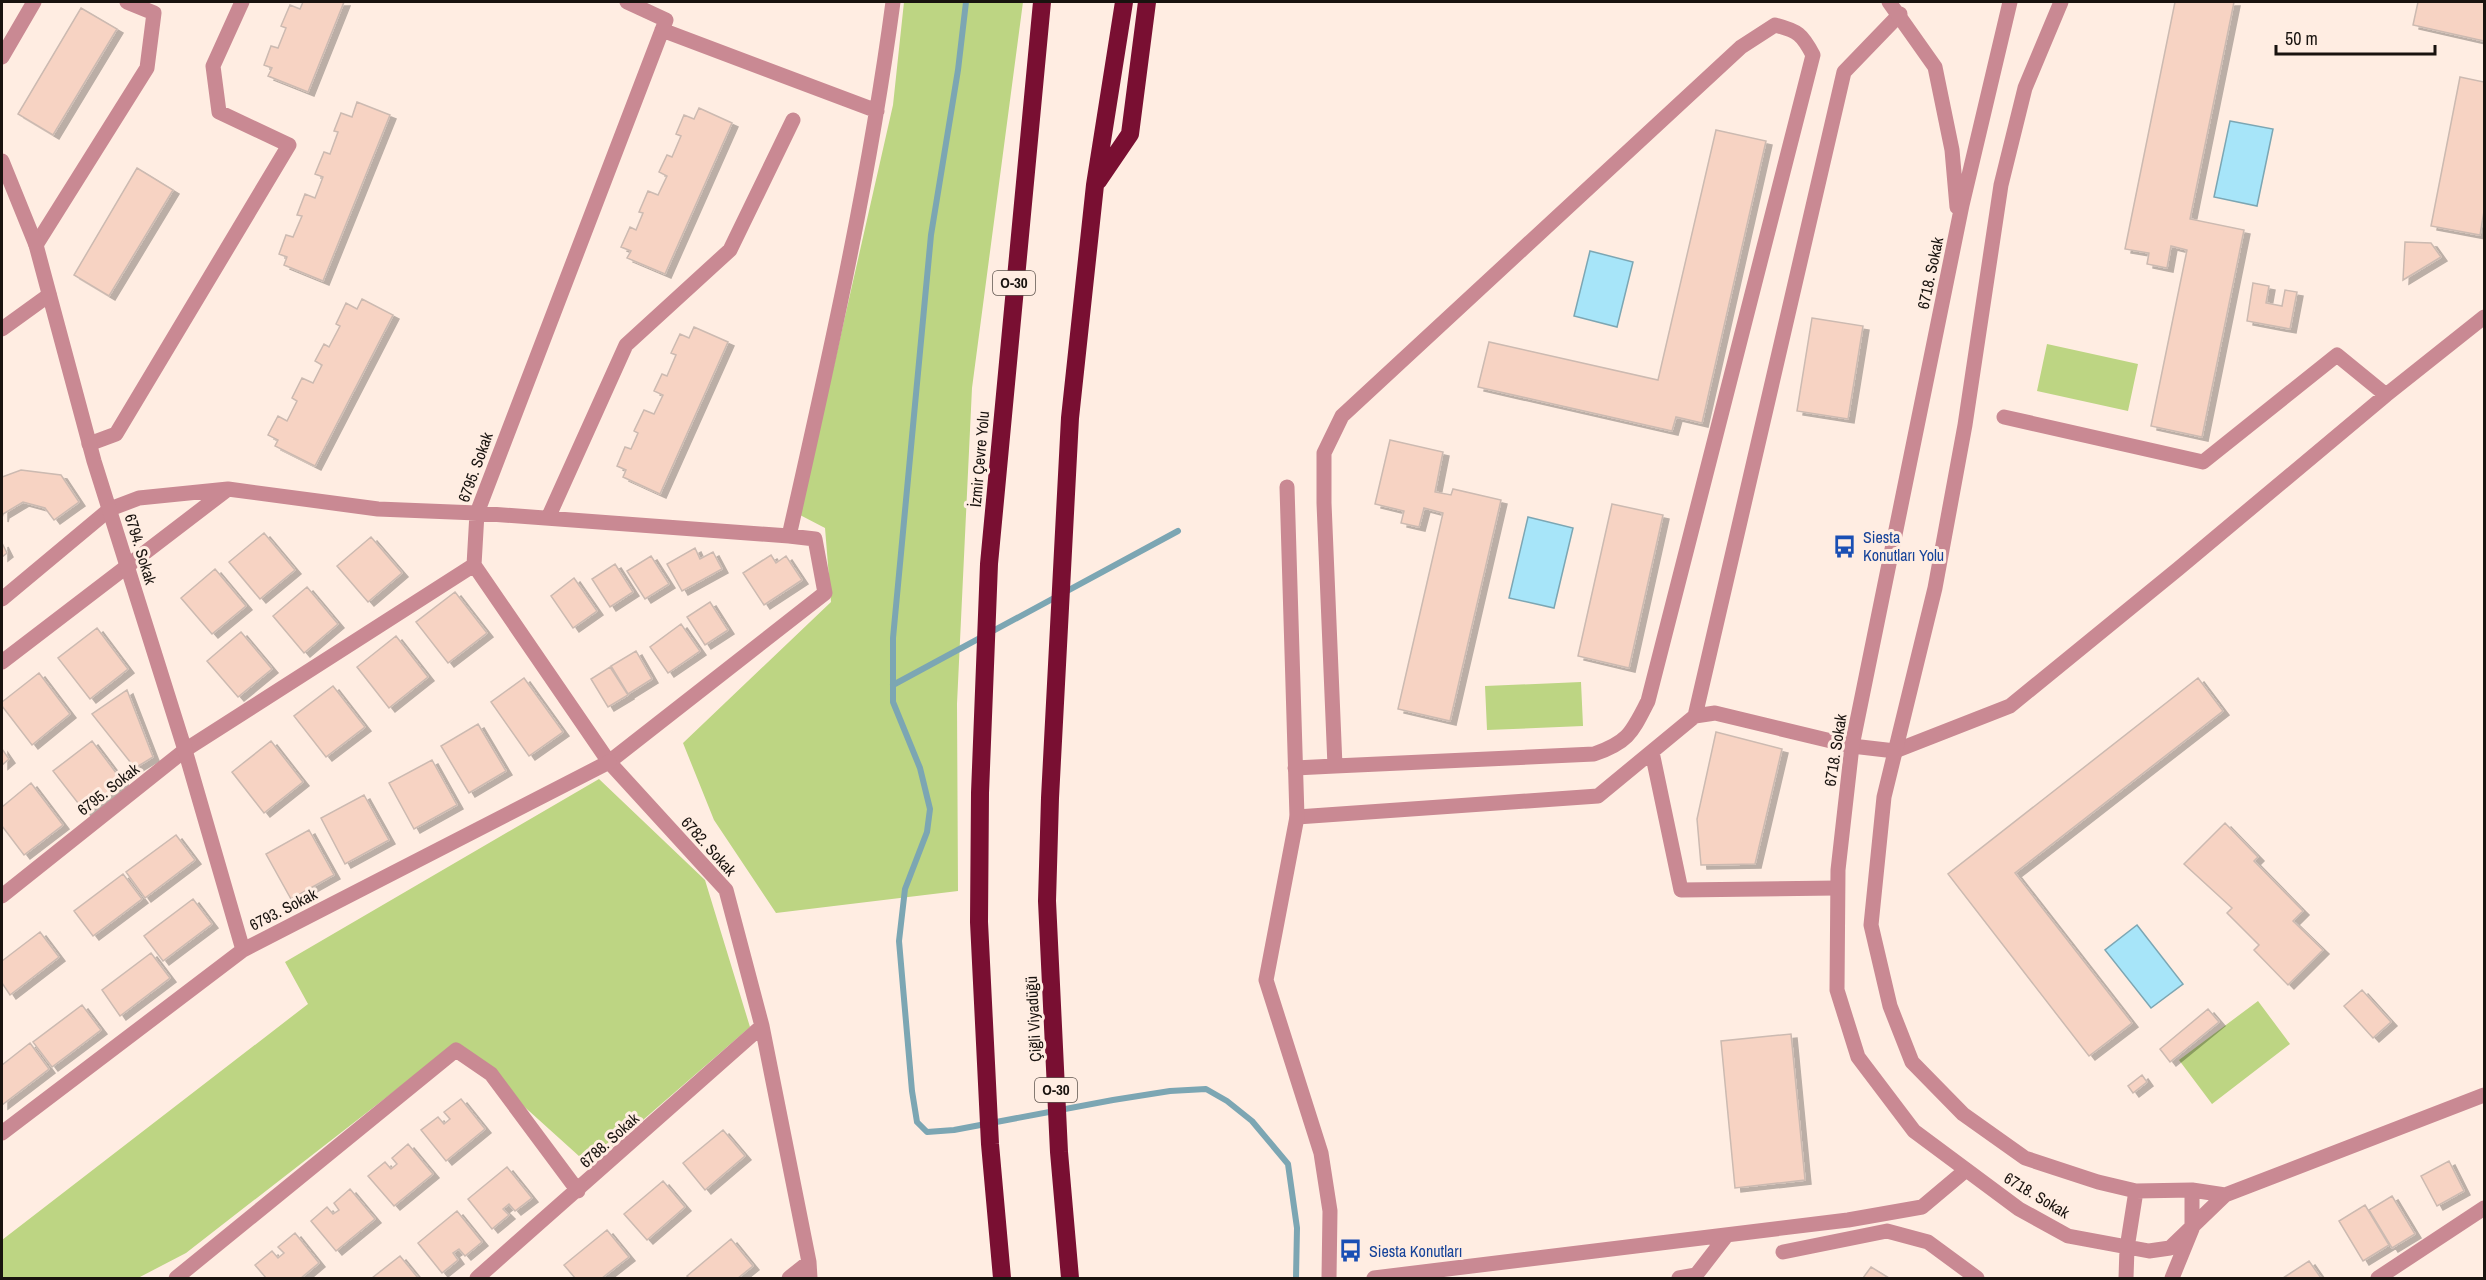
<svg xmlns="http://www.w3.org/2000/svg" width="2486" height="1280" font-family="'Archivo Narrow',sans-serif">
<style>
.green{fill:#bdd583}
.water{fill:#a7e5f9;stroke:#7ca6b3;stroke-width:1.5}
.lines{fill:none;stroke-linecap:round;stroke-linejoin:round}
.stream{stroke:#7ca6b3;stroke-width:6}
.building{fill:#f7d3c3;stroke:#ccbab1;stroke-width:1.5;filter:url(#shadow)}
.minor{stroke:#c98993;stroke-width:15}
.tertiary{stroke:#c98993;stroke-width:15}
.motorway{stroke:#790f32;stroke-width:18}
.labels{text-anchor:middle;stroke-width:6;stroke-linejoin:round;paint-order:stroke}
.shield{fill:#ffede2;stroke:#5e544e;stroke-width:1.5}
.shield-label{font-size:15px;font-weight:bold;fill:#19130f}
.street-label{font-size:16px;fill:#19130f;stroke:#ffede2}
.transit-label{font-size:16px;fill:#164399;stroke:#ffede2;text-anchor:start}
</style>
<defs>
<filter id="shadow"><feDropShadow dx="6" dy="4" stdDeviation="0" flood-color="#0004"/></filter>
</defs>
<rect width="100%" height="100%" fill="#ffede2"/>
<path class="green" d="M904 2H1023L972 388 957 704 958 891 776 913 714 820 683 743 831 602 825 528 800 515 893 105Z
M2047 344 2138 364 2128 411 2037 391Z
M1581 682 1583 726 1487 730 1485 686Z
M599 779 705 880 750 1027 590 1166 455 1044 186 1253 138 1278H2V1240L308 1004 285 962Z
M2258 1001 2290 1044 2212 1104 2179 1060Z"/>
<path class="water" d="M2230 121 2273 129 2257 206 2214 197Z
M1590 251 1633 262 1617 327 1574 316Z
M1528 517 1573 528 1554 608 1509 598Z
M2137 925 2183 984 2151 1008 2105 950Z"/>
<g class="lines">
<path class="stream" d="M966 2 958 70 931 235 893 638V702L920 768 930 809 927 832 905 889 899 941 912 1091 917 1122 927 1132 954 1130 1113 1100 1170 1091 1206 1089 1227 1101 1252 1121 1288 1164 1297 1228 1296 1278
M893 685 1178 531"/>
</g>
<path class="building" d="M303 2H344L308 92 268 76 272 68 264 65 271 46 278 48 286 28 281 26 290 5 300 9Z
M2175 2H2234L2190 219 2244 230 2202 437 2151 426 2187 250 2171 246 2167 268 2147 264 2149 253 2125 249Z
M2418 2H2484V41L2413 25Z
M81 8 117 29 53 135 18 114Z
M2460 77 2484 82V211L2480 235 2431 226Z
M357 102 390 115 323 281 284 265 287 257 279 254 286 235 293 237 302 216 297 215 305 194 315 198 323 177 315 174 324 152 330 154 338 132 334 131 341 113 352 117Z
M699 108 732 123 665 274 627 258 631 251 621 247 630 227 636 230 643 213 639 212 648 191 658 195 667 176 659 172 667 155 672 157 681 136 676 134 684 115 694 119Z
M1716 130 1766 141 1702 423 1676 417 1672 431 1478 387 1489 342 1658 380Z
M137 168 173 190 109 296 74 275Z
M2405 242 2431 243 2441 257 2403 280Z
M2253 283 2269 286 2266 303 2282 306 2285 290 2297 292 2290 329 2247 321Z
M362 299 393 315 315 466 275 446 278 440 268 435 278 416 287 421 297 401 292 398 302 378 313 383 322 365 315 361 324 344 329 347 340 326 336 324 346 303 357 309Z
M1812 318 1863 326 1848 419 1797 411Z
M694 327 728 342 660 494 623 477 626 470 617 466 625 447 631 449 638 433 634 431 644 410 654 414 663 395 654 391 662 374 667 376 676 355 671 353 680 334 689 338Z
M1390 440 1443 452 1435 492 1451 495 1453 489 1501 500 1450 721 1398 709 1443 513 1424 508 1419 527 1401 523 1404 511 1375 504Z
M21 470 61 475 79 502 54 520 45 508 23 502 3 514 2 518V477Z
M1612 504 1663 515 1629 668 1578 656Z
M264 533 295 570 260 599 229 562Z
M371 537 402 573 368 602 337 566Z
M2 543 7 553 2 557Z
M695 548 700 559 713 552 722 569 682 591 667 564Z
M771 555 776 563 786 556 802 580 764 605 743 573Z
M651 556 669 584 645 599 627 571Z
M615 564 633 592 610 607 592 579Z
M215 569 246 606 212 634 181 598Z
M574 578 597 611 573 628 551 596Z
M307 587 338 624 304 653 273 616Z
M455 592 487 633 448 663 416 622Z
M710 602 728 630 705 645 687 617Z
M681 624 700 651 668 673 650 647Z
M97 628 128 669 90 699 58 658Z
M241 632 272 669 238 697 207 661Z
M396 636 428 677 389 708 357 667Z
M636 651 652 679 628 694 611 666Z
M610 667 628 695 608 707 591 679Z
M39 673 70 714 32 745 2 706V702Z
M524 678 563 732 529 756 491 702Z
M2198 678 2223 711 2015 873 2132 1023 2089 1056 1948 874Z
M333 686 365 727 326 757 294 716Z
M127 690 153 757 135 768 92 714Z
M478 724 506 771 469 793 441 746Z
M1716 732 1782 749 1755 864 1701 865 1697 819Z
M92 741 123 782 85 812 53 771Z
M271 741 303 782 264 813 232 772Z
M2 749 9 759 2 765Z
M432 760 457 805 414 829 389 783Z
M31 783 63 825 24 855 2 826V807Z
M364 795 389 840 345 864 321 818Z
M2225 823 2258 857 2254 861 2303 911 2293 921 2323 950 2288 985 2254 950 2259 945 2227 913 2232 908 2184 864Z
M309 830 334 875 291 899 266 854Z
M176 835 195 860 145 898 126 872Z
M123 874 142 899 93 936 74 911Z
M193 899 212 924 163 961 144 936Z
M40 932 59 957 10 995 2 983V961Z
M151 953 170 978 120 1016 102 990Z
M2362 990 2391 1022 2373 1038 2344 1006Z
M82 1005 101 1030 52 1067 33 1042Z
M2208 1009 2219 1022 2170 1062 2160 1049Z
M1791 1034 1805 1180 1735 1188 1721 1041Z
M30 1043 49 1069 2 1105V1065Z
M2142 1075 2147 1082 2133 1093 2128 1086Z
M461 1099 485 1129 446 1161 421 1130 438 1117 444 1124 450 1119 444 1112Z
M723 1130 745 1156 705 1190 683 1163Z
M408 1144 433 1174 394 1206 368 1176 385 1162 391 1169 397 1164 392 1158Z
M2449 1161 2464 1191 2437 1206 2421 1176Z
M507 1167 532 1198 515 1211 509 1204 503 1209 509 1215 492 1229 468 1199Z
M663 1181 685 1207 647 1240 624 1214Z
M350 1189 375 1219 336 1251 311 1221 327 1207 333 1214 339 1210 334 1203Z
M2392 1196 2415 1234 2392 1248 2369 1210Z
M2365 1205 2389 1245 2363 1261 2339 1221Z
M457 1211 482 1242 465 1256 459 1249 453 1253 458 1260 442 1273 418 1243Z
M607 1230 629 1257 602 1278H575L564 1265Z
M295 1233 319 1263 301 1278H266L255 1265 272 1251 278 1258 284 1253 278 1247Z
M731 1239 753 1266 738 1278H689L687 1276Z
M400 1256 418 1278H372Z
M2309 1261 2321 1278H2283Z
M1871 1267 1889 1278H1863Z"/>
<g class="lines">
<path class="minor" d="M662 30 877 111
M2 57 34 2
M36 245 147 68 154 13 127 2
M2 329 49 295
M2004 417 2203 462 2337 355 2386 395
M89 444 116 434 289 145 219 112 213 66 242 2
M548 518 626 345 730 250 793 120
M474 565 609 762 726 890 762 1026 809 1262 810 1278
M2 599 110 509 139 498 228 489 378 509 477 513 789 536C829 359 869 182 893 2
M2 662 228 489
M1695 716 1715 713 1852 746 1895 751 2010 706 2178 569 2386 395 2484 317
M1652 752 1681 890 1837 888
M609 762 825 593 815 539 789 536
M1295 768 1335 766 1594 754C1629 742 1632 732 1648 701L1813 55C1802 34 1798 31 1775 25L1741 47 1342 416 1324 453V503L1335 766
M1297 817 1598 796 1695 716 1844 72 1900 14
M2 896 185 750 474 565 477 513 666 20 627 2
M1783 1252 1887 1231 1928 1242 1977 1278
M176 1278 456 1050 491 1074 578 1191
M477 1278 762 1026
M789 1278 809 1262
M1374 1278 1848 1220 1922 1207 1966 1170
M1679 1278 1696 1275 1727 1235
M2378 1278 2484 1208"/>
<path class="tertiary" d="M1889 2 1935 67 1952 150 1957 207
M2010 2 1962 205 1852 746 1838 870 1837 990 1858 1057 1914 1131 2019 1209 2068 1236 2149 1251 2170 1248 2225 1195 2484 1095
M2061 2 2025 88 2001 185 1965 425 1935 588 1884 797 1871 925 1890 1006 1912 1062 1963 1114 2025 1158 2098 1182 2136 1191 2192 1190 2225 1195
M2 161 36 245 94 461 185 750 243 950
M1287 487 1297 817 1266 980 1321 1153 1330 1211 1329 1278
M2 1133 243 950 609 762
M2126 1278 2127 1248 2136 1191
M2172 1278 2192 1229V1190"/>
<path class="motorway" d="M1098 181 1130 134 1147 2
M1002 1278 990 1144 979 922 980 793 989 564 1042 2
M1070 1278 1059 1152 1047 901 1050 798 1070 418 1095 185 1124 2"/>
</g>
<defs>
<symbol id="bus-bare" viewBox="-9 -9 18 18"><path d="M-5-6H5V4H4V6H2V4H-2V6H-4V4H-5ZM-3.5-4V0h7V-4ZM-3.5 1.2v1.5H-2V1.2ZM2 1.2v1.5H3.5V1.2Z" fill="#1a4fb4" stroke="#ffede2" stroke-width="2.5" paint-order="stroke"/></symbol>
</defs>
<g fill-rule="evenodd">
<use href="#bus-bare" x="1828" y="530" width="33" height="33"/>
<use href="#bus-bare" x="1334" y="1234" width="33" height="33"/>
</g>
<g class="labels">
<g class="shield">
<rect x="993" y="271" width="42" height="24" rx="4.5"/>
<rect x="1035" y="1078" width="42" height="24" rx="4.5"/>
</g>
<g class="shield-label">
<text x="1014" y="288">O-30</text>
<text x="1056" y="1095">O-30</text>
</g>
<g class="street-label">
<text transform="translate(1930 273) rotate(-78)" y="6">6718. Sokak</text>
<text transform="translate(979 459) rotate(-85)" y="6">İzmir Çevre Yolu</text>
<text transform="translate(475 467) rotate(-70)" y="6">6795. Sokak</text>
<text transform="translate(141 549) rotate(73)" y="6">6794. Sokak</text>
<text transform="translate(1835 750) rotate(-81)" y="6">6718. Sokak</text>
<text transform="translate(108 789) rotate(-38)" y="6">6795. Sokak</text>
<text transform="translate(709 846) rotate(48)" y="6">6782. Sokak</text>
<text transform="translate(283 909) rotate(-27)" y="6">6793. Sokak</text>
<text transform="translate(1033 1019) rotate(-93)" y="6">Çiğli Viyadüğü</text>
<text transform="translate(609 1140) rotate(-42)" y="6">6788. Sokak</text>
<text transform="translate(2037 1195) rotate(31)" y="6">6718. Sokak</text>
</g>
<g class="transit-label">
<text x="1863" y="543">Siesta<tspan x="1863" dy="18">Konutları Yolu</tspan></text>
<text x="1369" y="1257">Siesta Konutları</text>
</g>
</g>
<rect width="2486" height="1280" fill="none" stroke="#19130f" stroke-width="6"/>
<path d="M2276 45v9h159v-9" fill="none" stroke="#19130f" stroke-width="3"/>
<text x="2285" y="45" font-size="18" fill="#19130f" stroke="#ffede2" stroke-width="4.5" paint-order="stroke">50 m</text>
</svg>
